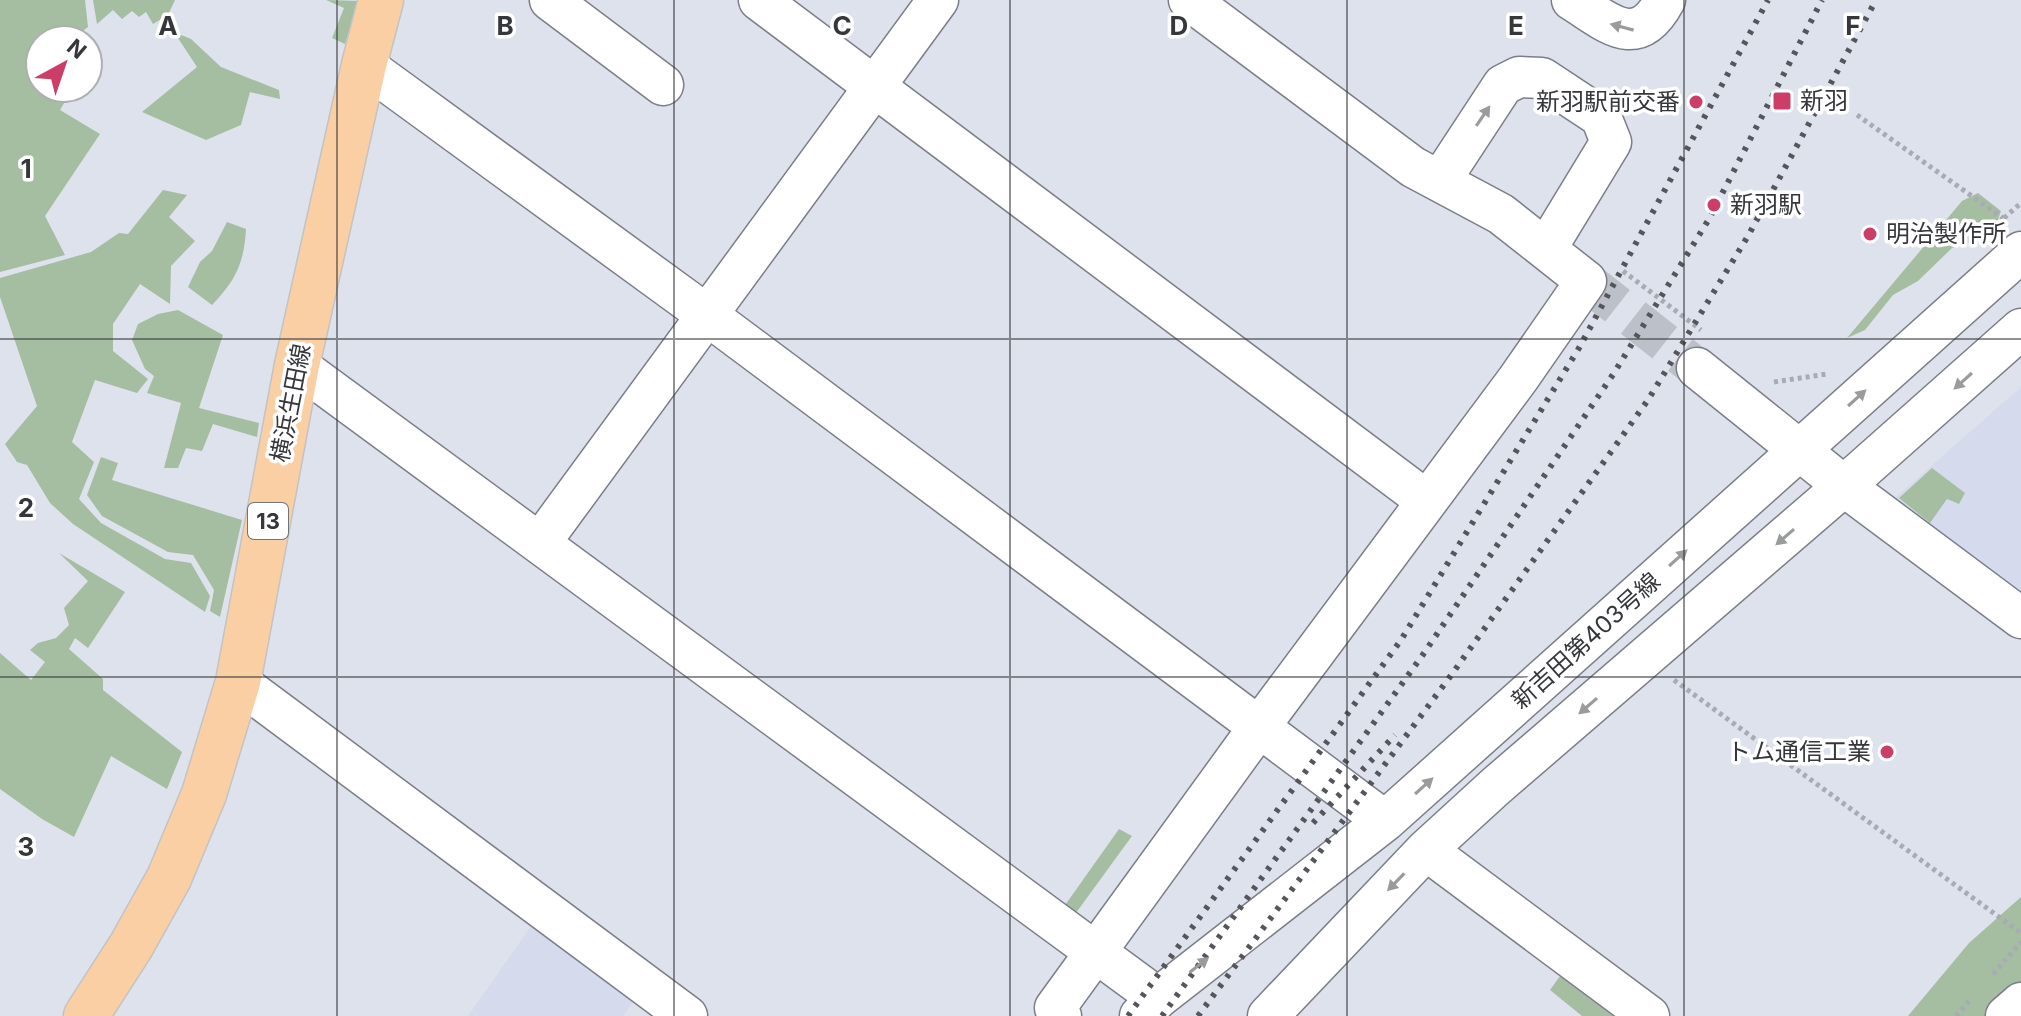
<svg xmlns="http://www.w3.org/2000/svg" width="2021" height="1016" font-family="Inter,'Noto Sans JP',sans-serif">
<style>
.built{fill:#d5daed}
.green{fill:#a5bea1}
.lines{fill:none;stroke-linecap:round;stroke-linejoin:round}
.minor-tunnel{stroke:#bcc0c9;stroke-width:40;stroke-dasharray:40 20;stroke-linecap:butt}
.minor-casing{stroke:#7b7e89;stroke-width:43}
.major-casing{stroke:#c3c3c4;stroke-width:47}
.path{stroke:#a8abb4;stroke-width:5;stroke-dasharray:4 4;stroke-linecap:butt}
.minor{stroke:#fff;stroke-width:40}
.major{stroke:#facfa3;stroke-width:44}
.rail{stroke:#54565b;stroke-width:6;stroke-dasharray:4 8;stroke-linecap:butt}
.oneway{fill:#9a9b9d}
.grid{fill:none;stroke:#36373b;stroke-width:2;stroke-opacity:0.55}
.poi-dot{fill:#cc3e68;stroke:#fff;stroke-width:3}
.labels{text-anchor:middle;stroke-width:7;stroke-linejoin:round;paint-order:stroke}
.shield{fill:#fff;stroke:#727376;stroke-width:2}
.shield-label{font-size:22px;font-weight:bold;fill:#36373b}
.poi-label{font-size:24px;fill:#36373b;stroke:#fff;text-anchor:start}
.street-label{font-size:24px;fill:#36373b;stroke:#fff}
.grid-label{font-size:26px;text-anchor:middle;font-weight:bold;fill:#36373b;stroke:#fff;stroke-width:7;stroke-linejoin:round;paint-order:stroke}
</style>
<rect width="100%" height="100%" fill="#dee2ed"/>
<path class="built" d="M2021 387V594L1895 498Z
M534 922 636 998 623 1016H468Z"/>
<path class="green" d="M0 0H85L88 27 71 40H40V88H59L67 98 60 110 100 134 45 216 65 255 0 272Z
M93 0H175L168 15 153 24 146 12 139 17 132 11 122 19 113 10 97 24Z
M326 0 359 1 345 44 332 38 344 8Z
M174 32 191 39 221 67 279 90 280 99 250 92 241 125 206 140 142 112 197 67Z
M163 190 187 195 169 217 195 241 171 266 170 304 140 284 113 324V351L148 379 137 393 95 380 72 442 94 462 79 499 101 523 165 559 191 563 210 596 205 612 73 524 50 503 27 465 17 462 5 444 37 406 0 297V278L91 252 119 233 128 234Z
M1978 193 2001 211 1992 237 1952 248 1918 281 1893 295 1865 330 1847 338 1962 201Z
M227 222 246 229C244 263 236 280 212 305L188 287 200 262 212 251Z
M178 310 223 335 199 408 259 423 257 437 213 424 202 451 186 448 178 468H164L181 403 147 393 154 376 145 369 132 340 138 324 158 314Z
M101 457 118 463 112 480 242 520 220 617 210 611 214 590 193 555 168 552 102 516 87 495Z
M1932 468 1965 493 1959 504 1947 499 1930 523 1899 498Z
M59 553 125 592 88 648 75 638 69 649 103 679V690L182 752 167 789 111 756 74 837 42 819 0 789V653L31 680 45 662 30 650 38 643 56 638 69 625 64 608 88 581Z
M1119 829 1132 836 1073 917 1063 908Z
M2021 897V986L1988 1016H1908L1969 943Z
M1560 976 1613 1016H1582L1550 990Z"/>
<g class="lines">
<path class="minor-tunnel" d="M1586 281 1697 368"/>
<defs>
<path id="minor" d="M550 0 663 85
M759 0 1427 501
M1572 0C1609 23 1637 52 1665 0
M364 65 707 315 1385 821
M1440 181 1503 85 1519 77 1542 78 1601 117 1611 142 1546 249
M297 365 1158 998
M1697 368 1844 486 2021 618
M540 543 938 0
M238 682 687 1016
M1426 850 1649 1016
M1061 1016 1055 1008 1259 727 1518 379 1586 281 1501 214 1413 167 1189 0
M1140 1016 1158 998 1385 821 2021 252
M1268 1016 1426 850 1496 786 1844 486 2021 329
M2006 1016 2021 1003"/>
<path id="major" d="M86 1016 131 946 169 878 204 794 238 682 297 365 364 65 381 0"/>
</defs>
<use href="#minor" class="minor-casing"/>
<use href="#major" class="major-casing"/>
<path class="path" d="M1857 115 2003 218 1999 221
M2004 218 2021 203
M1623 271 1701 330
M1774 382 1827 374
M1674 680 2021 933
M1993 974 2021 942
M1956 1016 1970 1000"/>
<use href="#minor" class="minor"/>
<use href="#major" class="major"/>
<path class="rail" d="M1313 823 1395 735
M1128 1016 1401 640 1579 348 1768 0
M1162 1016 1422 656 1614 373 1709 219 1822 0
M1198 1016 1452 674 1648 400 1748 236 1876 0"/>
</g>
<defs><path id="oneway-solid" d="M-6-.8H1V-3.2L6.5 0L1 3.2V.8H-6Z" transform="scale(2)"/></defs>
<g class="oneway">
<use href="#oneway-solid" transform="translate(1622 27) rotate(-165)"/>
<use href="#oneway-solid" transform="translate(1483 116) rotate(-56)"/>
<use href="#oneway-solid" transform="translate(1963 381) rotate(138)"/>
<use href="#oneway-solid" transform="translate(1857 398) rotate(-42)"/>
<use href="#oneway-solid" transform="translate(1785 537) rotate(139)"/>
<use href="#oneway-solid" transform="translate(1678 558) rotate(-42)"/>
<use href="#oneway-solid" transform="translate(1588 706) rotate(139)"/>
<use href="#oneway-solid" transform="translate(1424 786) rotate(-42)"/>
<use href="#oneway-solid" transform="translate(1396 882) rotate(134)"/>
<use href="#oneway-solid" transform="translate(1199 965) rotate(-38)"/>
</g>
<path class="grid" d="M337 0V1016M674 0V1016M1010 0V1016M1347 0V1016M1684 0V1016M0 339H2021M0 677H2021"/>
<g class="poi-dot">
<rect x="1772" y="91" width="20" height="20" rx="4"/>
<circle cx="1696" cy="102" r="8"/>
<circle cx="1714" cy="205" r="8"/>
<circle cx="1870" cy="234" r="8"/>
<circle cx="1887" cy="752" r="8"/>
</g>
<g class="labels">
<rect class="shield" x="248" y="503" width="40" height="36" rx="6"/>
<g class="shield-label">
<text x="268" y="529">13</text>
</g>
<g class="poi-label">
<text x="1800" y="109">新羽</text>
<text x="1680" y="110" text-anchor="end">新羽駅前交番</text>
<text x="1730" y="213">新羽駅</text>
<text x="1886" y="242">明治製作所</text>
<text x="1871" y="760" text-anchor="end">トム通信工業</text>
</g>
<g class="street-label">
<text transform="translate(291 403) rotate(-79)" y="8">横浜生田線</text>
<text transform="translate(1586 641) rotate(-42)" y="8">新吉田第403号線</text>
</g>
</g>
<g class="grid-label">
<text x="168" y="35">A</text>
<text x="505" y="35">B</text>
<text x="842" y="35">C</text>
<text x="1179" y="35">D</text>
<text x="1516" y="35">E</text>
<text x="1853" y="35">F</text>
<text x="26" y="178">1</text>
<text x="26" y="517">2</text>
<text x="26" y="856">3</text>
</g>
<g transform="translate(64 64) rotate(40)"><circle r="38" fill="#ffffff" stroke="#afafb1" stroke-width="2"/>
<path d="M0-6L14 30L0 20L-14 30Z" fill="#cc3e68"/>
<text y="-12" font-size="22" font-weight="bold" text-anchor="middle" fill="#36373b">N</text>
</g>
</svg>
